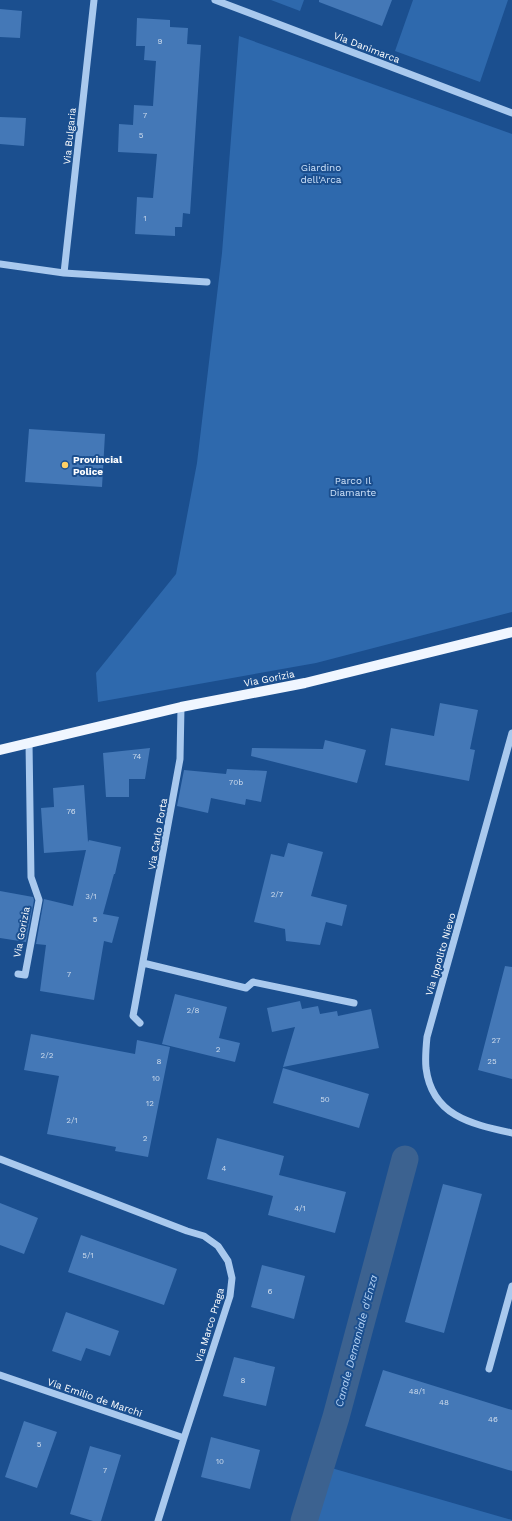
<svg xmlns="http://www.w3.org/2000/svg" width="512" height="1521" font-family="'Work Sans',sans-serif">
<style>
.green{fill:#2e69ad}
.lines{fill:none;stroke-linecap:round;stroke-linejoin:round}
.canal{stroke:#3c6290;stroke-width:27}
.building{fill:#4478b7}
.minor{stroke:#a9c9ee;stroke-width:7}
.major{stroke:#f0f6ff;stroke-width:10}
.poi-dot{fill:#ffd166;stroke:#1b4f8f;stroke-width:1.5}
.labels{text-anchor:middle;stroke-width:4;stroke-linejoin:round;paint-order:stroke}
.number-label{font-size:8px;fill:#d0dded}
.street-label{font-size:10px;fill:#fff;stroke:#1b4f8f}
.park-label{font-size:10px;fill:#cfe3fa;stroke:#1b4f8f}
.poi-label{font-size:10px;font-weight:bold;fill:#fff;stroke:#1b4f8f;text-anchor:start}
.water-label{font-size:11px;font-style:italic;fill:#b5d3f5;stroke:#1b4f8f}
</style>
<rect width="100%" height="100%" fill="#1b4f8f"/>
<path class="green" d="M271 0H304L300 11Z
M413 0H508L480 82 395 51Z
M239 36 512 134V612L316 663 98 702 96 673 176 574 197 463 222 253Z
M321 1465 512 1520V1521H304Z"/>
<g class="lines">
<path class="canal" d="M304 1521 336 1417 405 1159"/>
</g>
<path class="building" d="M319 0H392L382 26 319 2Z
M0 9 22 11 20 38 0 37Z
M137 18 170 20V27L188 28 187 44 201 45 190 214 183 213 182 227H175V236L135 234 137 197 153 198 157 154 118 152 119 124 133 125 134 105 153 106 156 61 144 60 145 46H136Z
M0 117 26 118 24 146 0 144Z
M29 429 105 434 102 487 25 482Z
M440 703 478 710 470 749 475 750 469 781 385 765 391 728 434 736Z
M325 740 366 750 357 783 251 756 252 748 323 749Z
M150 748 145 779H129V797H106L103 753Z
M227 769 267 771 261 802 246 799 245 805 211 798 208 813 177 806 184 770 226 774Z
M84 785 88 842 89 840 121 847 115 874H114L103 914 119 917 112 943 104 941 94 1000 40 991 46 945 36 944 44 899 73 906 86 850 44 853 41 808 54 807 53 788Z
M288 843 323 852 311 896 347 905 342 926 326 922 320 945 286 941 285 929 254 922 271 854 284 857Z
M0 891 33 897 34 900 26 942 0 938Z
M505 966 512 967V1079L478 1070Z
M175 994 227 1007 219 1038 240 1043 235 1062 162 1044Z
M300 1001 302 1009 318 1006 320 1014 337 1011 338 1016 371 1009 379 1048 283 1067 295 1027 272 1032 267 1008Z
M31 1034 135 1054 137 1040 170 1047 148 1157 115 1151 116 1147 47 1134 59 1076 24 1070Z
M283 1068 369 1094 359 1128 273 1103Z
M217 1138 284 1156 279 1175 346 1192 335 1233 268 1215 273 1196 207 1179Z
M443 1184 482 1194 444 1333 405 1322Z
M0 1203 38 1218 24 1254 0 1245Z
M81 1235 177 1269 164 1305 68 1272Z
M262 1265 305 1276 294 1319 251 1307Z
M66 1312 119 1331 110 1356 86 1348 81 1361 52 1351Z
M234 1357 275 1367 266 1406 223 1396Z
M383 1370 512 1410V1471L365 1426Z
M24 1421 57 1432 37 1488 5 1477Z
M211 1437 260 1450 250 1489 201 1477Z
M90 1446 121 1455 101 1521H93L70 1514Z"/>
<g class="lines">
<path class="minor" d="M215 0 512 113
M0 264 64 273 94 0
M64 273 207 282
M512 733 427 1037C426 1047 425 1058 426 1068 432 1116 471 1124 512 1133
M143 963 246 988 253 982 354 1003
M18 974 25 975 39 900 31 877 29 743
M140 1023 133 1016 180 759 181 707
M0 1159 187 1231 204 1236 218 1246 228 1261 232 1278 230 1296 184 1438 158 1521
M489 1369 512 1286
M0 1375 184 1438"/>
<path class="major" d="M0 750 181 707 305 683 512 632"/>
</g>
<circle class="poi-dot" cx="65" cy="465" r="4"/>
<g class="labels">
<g class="number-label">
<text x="160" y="44">9</text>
<text x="145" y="118">7</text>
<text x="141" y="138">5</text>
<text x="145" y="221">1</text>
<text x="137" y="759">74</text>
<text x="236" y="785">70b</text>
<text x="71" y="814">76</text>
<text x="277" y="897">2/7</text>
<text x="91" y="899">3/1</text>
<text x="95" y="922">5</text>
<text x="69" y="977">7</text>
<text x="193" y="1013">2/8</text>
<text x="496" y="1043">27</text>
<text x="218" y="1052">2</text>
<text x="47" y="1058">2/2</text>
<text x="159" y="1064">8</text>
<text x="492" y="1064">25</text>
<text x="156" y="1081">10</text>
<text x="325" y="1102">50</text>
<text x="150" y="1106">12</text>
<text x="72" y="1123">2/1</text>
<text x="145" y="1141">2</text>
<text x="224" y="1171">4</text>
<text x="300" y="1211">4/1</text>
<text x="88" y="1258">5/1</text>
<text x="270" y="1294">6</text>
<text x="243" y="1383">8</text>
<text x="417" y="1394">48/1</text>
<text x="444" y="1405">48</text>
<text x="493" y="1422">46</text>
<text x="39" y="1447">5</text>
<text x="220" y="1464">10</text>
<text x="105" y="1473">7</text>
</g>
<g class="street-label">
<text transform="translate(367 47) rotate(21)" y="4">Via Danimarca</text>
<text transform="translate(69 136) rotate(-84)" y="4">Via Bulgaria</text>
<text transform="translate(269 678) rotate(-11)" y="4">Via Gorizia</text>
<text transform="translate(157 834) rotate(-80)" y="4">Via Carlo Porta</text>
<text transform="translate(21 932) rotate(-79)" y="4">Via Gorizia</text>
<text transform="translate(440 954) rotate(-74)" y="4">Via Ippolito Nievo</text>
<text transform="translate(209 1325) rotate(-73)" y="4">Via Marco Praga</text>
<text transform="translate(95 1397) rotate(19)" y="4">Via Emilio de Marchi</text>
</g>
<g class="park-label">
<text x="321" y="171">Giardino<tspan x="321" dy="12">dell'Arca</tspan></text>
<text x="353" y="484">Parco Il<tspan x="353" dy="12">Diamante</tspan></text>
</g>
<g class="poi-label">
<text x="73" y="463">Provincial<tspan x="73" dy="12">Police</tspan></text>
</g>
<g class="water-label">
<text transform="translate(356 1341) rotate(-75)" y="4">Canale Demaniale d'Enza</text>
</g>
</g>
</svg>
